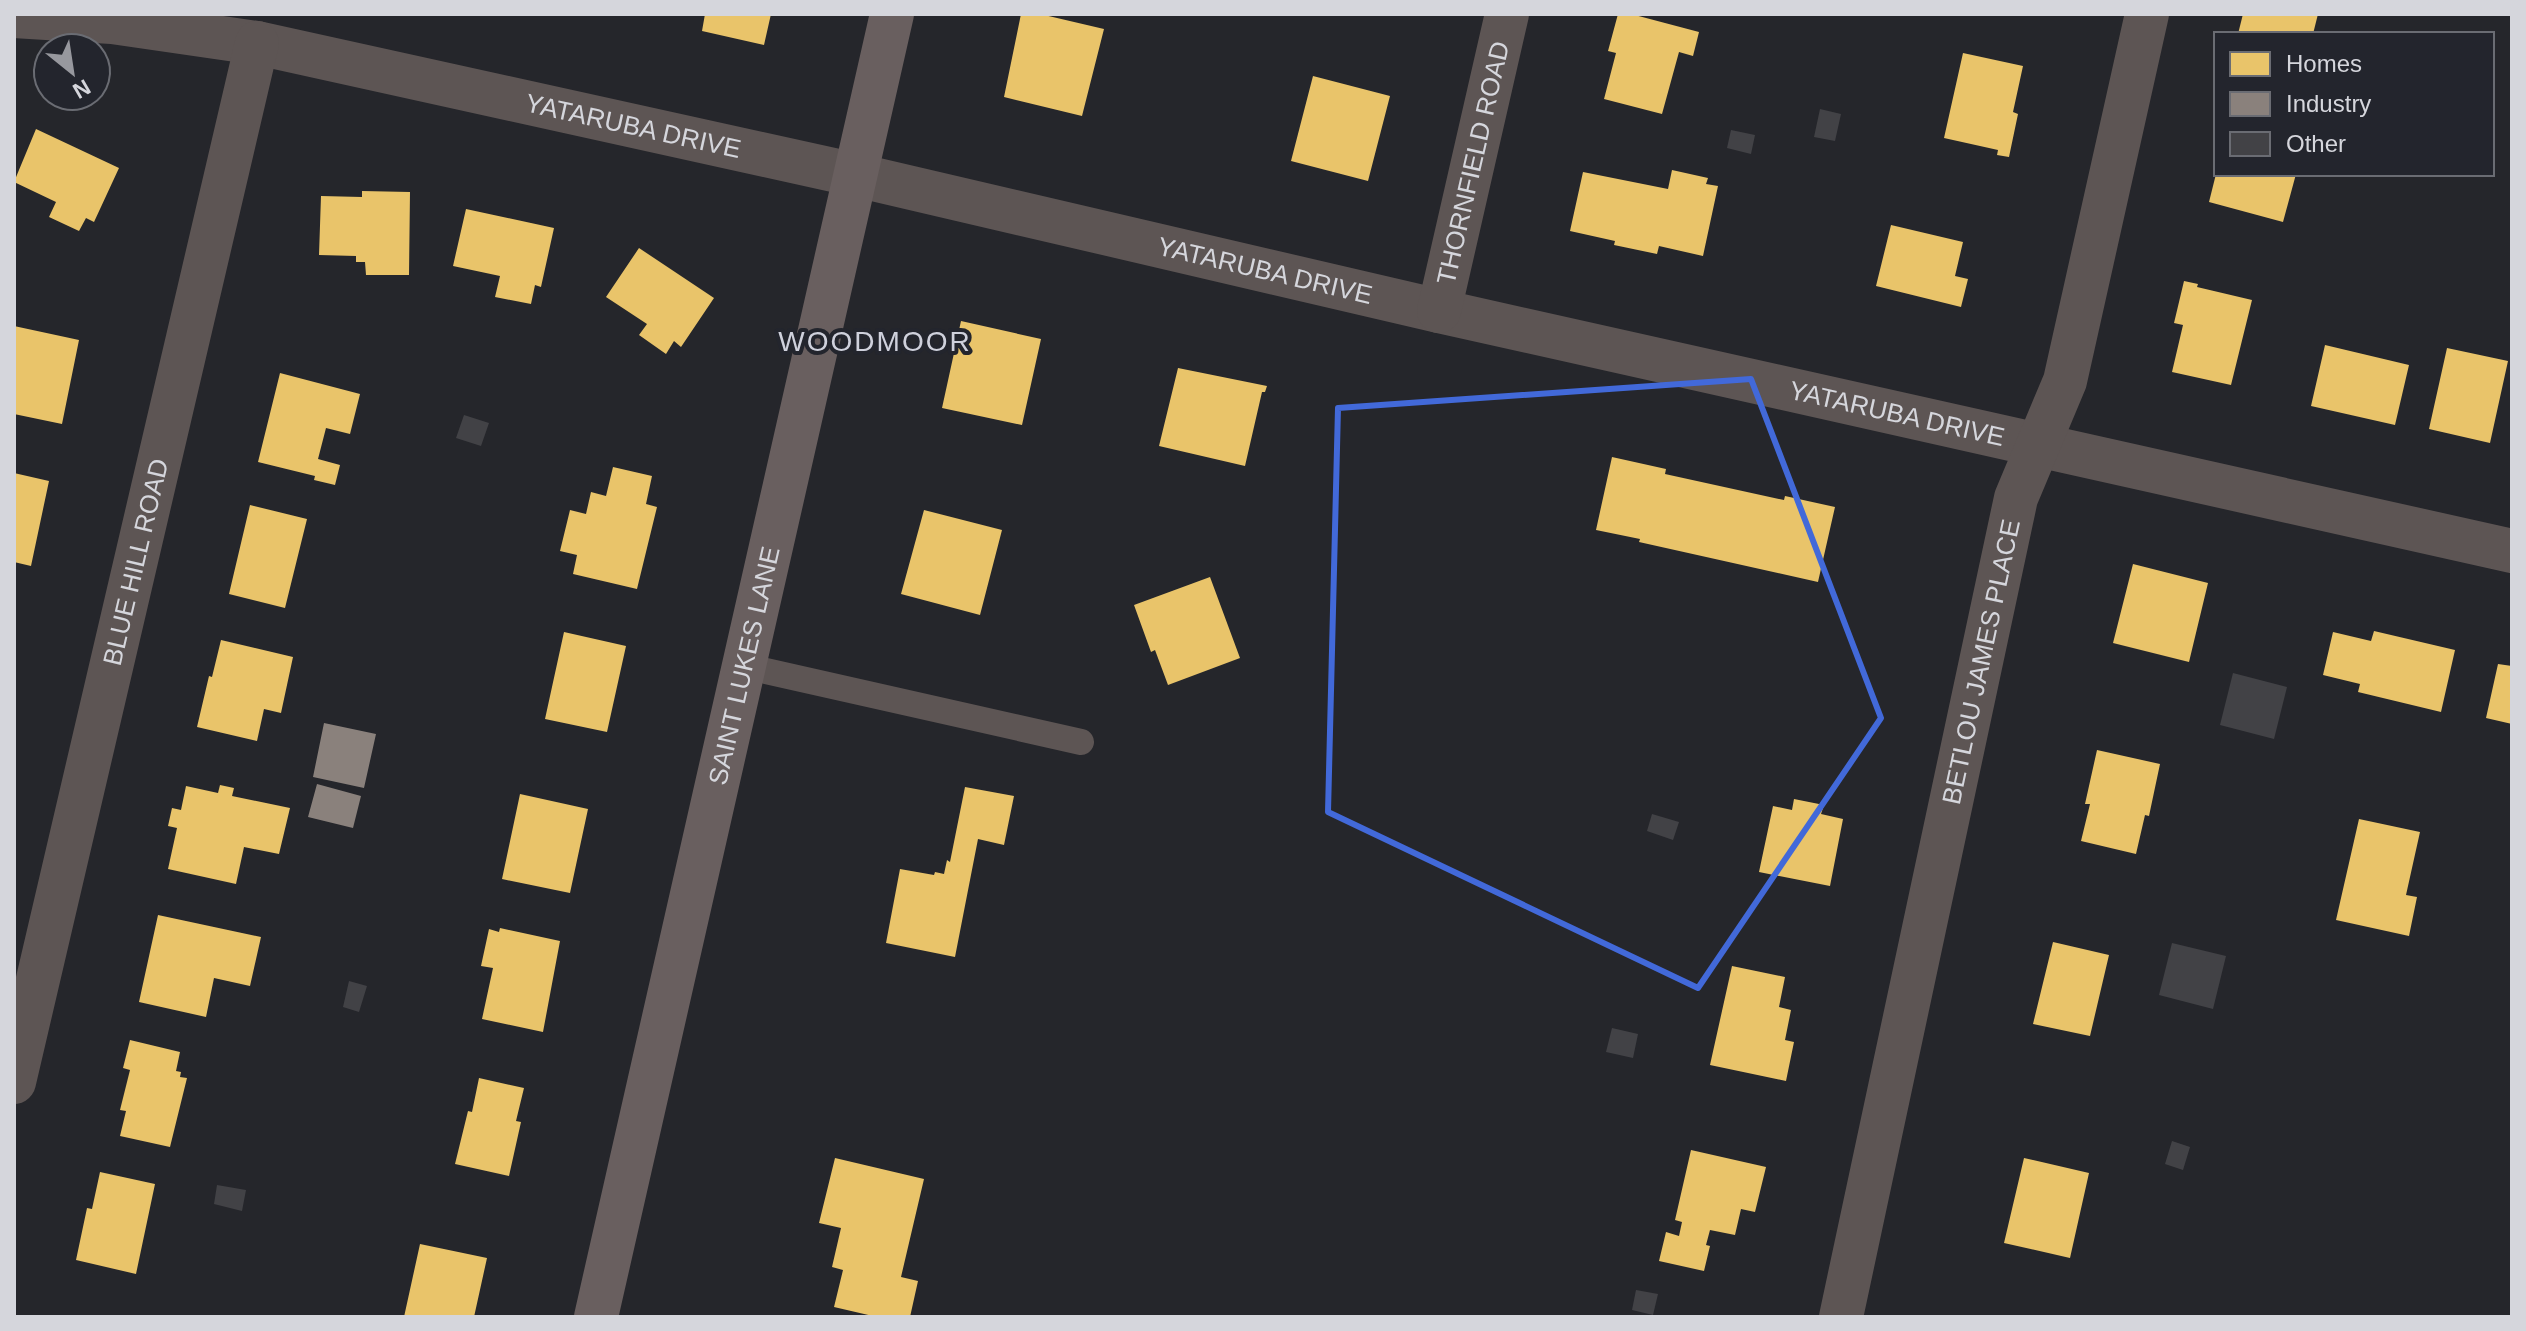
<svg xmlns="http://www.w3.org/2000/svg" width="2526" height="1331" font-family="Arial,sans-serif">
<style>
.homes{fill:#e9c46a}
.industry{fill:#8a817c}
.building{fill:#424246}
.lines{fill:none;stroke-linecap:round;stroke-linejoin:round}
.lane{stroke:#5d5554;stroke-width:26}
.street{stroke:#5d5554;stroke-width:44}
.secondary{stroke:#695f5f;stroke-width:44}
.marked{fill:none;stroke:#4269d9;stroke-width:6;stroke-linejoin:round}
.labels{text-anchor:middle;stroke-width:8;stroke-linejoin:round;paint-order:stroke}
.street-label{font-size:26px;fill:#d5d6dc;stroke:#23252d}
.neighbourhood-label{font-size:28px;letter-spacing:2px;fill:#cfd1dc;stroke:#23252d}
</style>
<rect width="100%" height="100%" fill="#25262b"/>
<path class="homes" d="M705 14H771L764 45 702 31Z
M1021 14H1040L1104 29 1082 116 1004 97Z
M1618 14H1631L1699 32 1693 56 1679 52 1662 114 1604 99 1616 53 1608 51Z
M2243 14H2318L2313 34H2238Z
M1963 53 2023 66 2013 112 2018 114 2009 157 1997 155 1998 150 1944 138Z
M1313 76 1390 96 1368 181 1291 161Z
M36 129 119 168 94 222 86 218 79 231 49 217 56 202 14 182Z
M1672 170 1708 178 1706 184 1718 186 1703 256 1659 246 1657 254 1614 245 1615 241 1570 231 1583 172 1668 189Z
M2216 174H2296L2283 222 2209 202Z
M362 191 410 192 409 275H366L365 262H356V256L319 255 321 196 362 197Z
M466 209 554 228 541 287 535 285 531 304 495 297 500 276 453 266Z
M1891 225 1963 242 1955 276 1968 279 1961 307 1876 286Z
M639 248 714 298 681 347 674 341 666 354 639 335 647 324 606 297Z
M2184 281 2198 284 2197 287 2252 300 2231 385 2172 372 2183 325 2174 323Z
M961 321 1041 339 1022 425 942 408Z
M14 326 79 340 62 424 14 414Z
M2325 345 2409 365 2395 425 2311 406Z
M2447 348 2508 361 2490 443 2429 429Z
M1178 368 1267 386 1265 392H1262L1245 466 1159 446Z
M280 373 360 394 350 434 326 428 318 459 340 465 335 485 314 480 315 476 258 462Z
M1612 457 1666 469 1665 474 1784 500 1785 496 1835 507 1818 582 1639 542 1640 539 1596 530Z
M613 467 652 476 646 504 657 507 637 589 573 574 577 555 560 551 570 510 586 514 591 492 606 496Z
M14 473 49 481 31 566 14 562Z
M250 505 307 519 285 608 229 594Z
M924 510 1002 530 980 615 901 594Z
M2133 564 2208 583 2189 662 2113 643Z
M1210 577 1240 658 1168 685 1155 650 1151 652 1134 605Z
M2374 631 2455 650 2441 712 2358 692 2360 684 2323 675 2333 632 2371 641Z
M564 632 626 646 607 732 545 719Z
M221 640 293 657 281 713 264 709 257 741 197 727 209 676 212 677Z
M2498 664 2512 666V724L2486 718Z
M2097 750 2160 764 2149 816 2145 815 2136 854 2081 841 2090 804H2085Z
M220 785 234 788 232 796 290 808 279 854 244 847 236 884 168 869 177 828 168 826 172 808 181 810 186 786 218 793Z
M965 787 1014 796 1004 845 978 839 955 957 886 943 900 869 934 875 935 872 944 874 947 860 950 862Z
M520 794 588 809 570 893 502 879Z
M1794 799 1824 805 1821 814 1843 819 1830 886 1759 872 1773 806 1792 810Z
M2359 819 2420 832 2406 895 2417 897 2409 936 2336 920Z
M158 915 261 937 250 986 214 978 206 1017 139 1002Z
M500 928 560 941 543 1032 482 1019 493 968 481 966 489 929 499 932Z
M2053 942 2109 955 2090 1036 2033 1024Z
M1732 966 1785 977 1779 1007 1791 1010 1785 1040 1794 1042 1786 1081 1710 1065Z
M130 1040 180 1052 176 1071 181 1072 180 1077 187 1078 170 1147 120 1136 126 1111 120 1110 130 1070 123 1068Z
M479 1078 524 1088 516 1121 521 1122 509 1176 455 1164 468 1111 472 1112Z
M1691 1150 1766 1167 1755 1212 1741 1209 1735 1235 1710 1230 1706 1245 1710 1246 1704 1271 1659 1261 1666 1232 1679 1236 1682 1222 1675 1220Z
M835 1158 924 1179 901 1277 918 1281 910 1317 885 1315 877 1317 834 1307 843 1270 832 1267 841 1228 819 1223Z
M2024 1158 2089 1173 2070 1258 2004 1243Z
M100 1172 155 1184 136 1274 76 1260 87 1208 92 1209Z
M420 1244 487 1258 474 1317H404Z"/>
<path class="industry" d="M324 723 376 734 364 788 313 777Z
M317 784 361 796 353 828 308 817Z"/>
<path class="building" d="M1820 109 1841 114 1835 141 1814 137Z
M1731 130 1755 135 1751 154 1727 148Z
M464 415 489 423 481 446 456 438Z
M2233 673 2287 687 2274 739 2220 725Z
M1652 814 1679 822 1673 840 1647 831Z
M2172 943 2226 956 2213 1009 2159 995Z
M349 981 367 986 359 1012 343 1007Z
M1612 1028 1638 1034 1633 1058 1606 1052Z
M2172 1141 2190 1147 2183 1170 2165 1164Z
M217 1185 246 1190 242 1211 214 1204Z
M1636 1290 1658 1294 1653 1315 1632 1310Z"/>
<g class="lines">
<path class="lane" d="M744 666 1081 742"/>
<g class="street">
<path id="s1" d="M14 16 112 22 257 43 856 175 1439 311 2512 551"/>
<path id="s2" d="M1439 311 1507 14"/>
<path id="s3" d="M14 1082 257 43"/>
<path id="s4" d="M1841 1317 2016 498 2065 381 2147 14"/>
</g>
<path class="secondary" id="s5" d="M596 1317 892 14"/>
</g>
<path class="marked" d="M1751 379 1881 718 1698 988 1328 812 1338 408Z"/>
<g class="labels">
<g class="street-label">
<text dy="9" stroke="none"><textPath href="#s1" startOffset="630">YATARUBA DRIVE</textPath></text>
<text dy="9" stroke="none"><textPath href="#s2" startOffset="152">THORNFIELD ROAD</textPath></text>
<text dy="9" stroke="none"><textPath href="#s1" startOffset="1278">YATARUBA DRIVE</textPath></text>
<text dy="9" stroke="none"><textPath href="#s1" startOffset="1926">YATARUBA DRIVE</textPath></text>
<text dy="9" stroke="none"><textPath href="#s3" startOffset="534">BLUE HILL ROAD</textPath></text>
<text dy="9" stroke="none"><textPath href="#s4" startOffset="670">BETLOU JAMES PLACE</textPath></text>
<text dy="9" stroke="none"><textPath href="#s5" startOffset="668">SAINT LUKES LANE</textPath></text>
</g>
<g class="neighbourhood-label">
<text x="875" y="351">WOODMOOR</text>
</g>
</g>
<rect width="2526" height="1331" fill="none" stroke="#d5d6dc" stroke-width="32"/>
<rect x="2214" y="32" width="280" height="144" fill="#23252d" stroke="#6a6c73" stroke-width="2"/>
<rect x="2230" y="52" width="40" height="24" fill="#e9c46a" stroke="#6a6c73" stroke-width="2"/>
<text x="2286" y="72" font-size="24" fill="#d5d6dc">Homes</text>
<rect x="2230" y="92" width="40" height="24" fill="#8a817c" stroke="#6a6c73" stroke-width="2"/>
<text x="2286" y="112" font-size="24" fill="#d5d6dc">Industry</text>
<rect x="2230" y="132" width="40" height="24" fill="#424246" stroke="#6a6c73" stroke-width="2"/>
<text x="2286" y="152" font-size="24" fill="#d5d6dc">Other</text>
<g transform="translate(72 72) rotate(150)"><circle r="38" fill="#23252d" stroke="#6a6c73" stroke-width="2"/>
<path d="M0-6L14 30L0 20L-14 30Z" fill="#97989e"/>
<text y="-12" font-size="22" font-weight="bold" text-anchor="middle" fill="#d5d6dc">N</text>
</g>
</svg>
